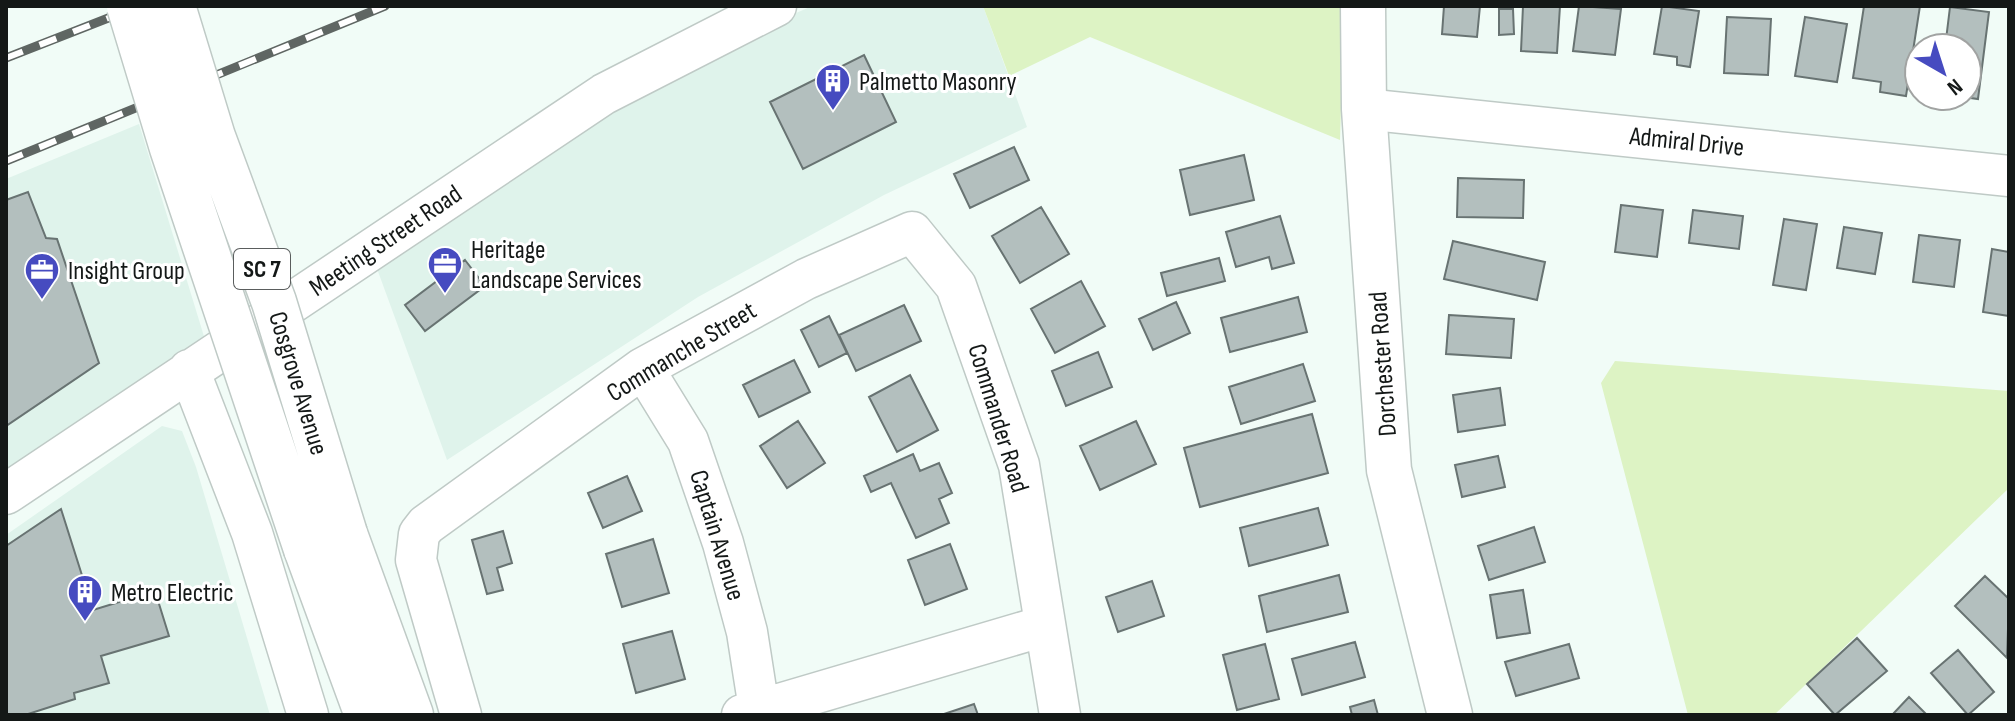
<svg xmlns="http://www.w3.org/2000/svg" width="2015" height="721" font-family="'Sofia Sans Condensed',sans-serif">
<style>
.built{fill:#dff3eb}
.green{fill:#ddf3c4}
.building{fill:#b3bfbe;stroke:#687372;stroke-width:2}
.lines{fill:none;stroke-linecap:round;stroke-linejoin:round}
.minor-casing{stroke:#bfcac6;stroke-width:43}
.major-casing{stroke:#bfcac6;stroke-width:47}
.minor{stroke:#fff;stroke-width:40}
.major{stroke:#fff;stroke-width:44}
.rail-casing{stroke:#5f6663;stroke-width:9}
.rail{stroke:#fff;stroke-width:6;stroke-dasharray:18;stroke-linecap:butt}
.major-bridge-casing{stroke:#bfcac6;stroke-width:47;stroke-linecap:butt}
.major-bridge{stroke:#fff;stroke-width:44}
.labels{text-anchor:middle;stroke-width:6;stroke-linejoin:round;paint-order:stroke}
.shield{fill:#fff;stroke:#5a5d5d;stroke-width:2}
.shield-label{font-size:24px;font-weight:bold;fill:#141817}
.poi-label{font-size:26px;fill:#141817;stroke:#fff;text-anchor:start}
.street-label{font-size:26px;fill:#141817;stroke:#fff}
</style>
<rect width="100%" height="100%" fill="#f1fcf7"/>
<path class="built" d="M812 6H983L1027 127 884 195 698 297 447 460 376 266 455 218 552 147 769 25Z
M139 124 210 356 6 496V179Z
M162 426 182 431 196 467 270 715H6V535Z"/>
<path class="green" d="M983 6H1344L1340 140 1090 37 1009 76Z
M1615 361 2009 391V488L1774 715H1688L1601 383Z"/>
<path class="building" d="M1444 6H1480L1477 37 1442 34Z
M1523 6H1560L1557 53 1521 51Z
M1579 6 1621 9 1615 55 1573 51Z
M1662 6 1699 11 1690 67 1677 65V57L1654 54Z
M1864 6H1920L1906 96 1880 92 1881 82 1853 78Z
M1950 7 1989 12 1978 99 1956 96H1967V48H1945Z
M1499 9H1513L1514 34 1499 35Z
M1727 17 1771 19 1768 75 1724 73Z
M1805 17 1847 24 1837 82 1795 76Z
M864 55 896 122 803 169 770 102Z
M1014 147 1029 180 970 208 954 174Z
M1244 155 1254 200 1190 215 1180 170Z
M1458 178 1524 180 1523 218 1457 217Z
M28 192 46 238 57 239 99 363 6 426V200Z
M1621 205 1663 210 1657 257 1615 252Z
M1041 207 1069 254 1020 283 992 236Z
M1693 210 1743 216 1739 249 1689 243Z
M1280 216 1294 263 1272 269 1269 257 1236 267 1226 232Z
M1784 219 1817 224 1806 290 1773 285Z
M1844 227 1882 233 1875 274 1837 268Z
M1919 235 1960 240 1954 287 1913 282Z
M1453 241 1545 262 1537 300 1444 279Z
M1992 249 2009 252V316L1983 312Z
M1219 258 1225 281 1167 296 1161 273Z
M465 260 485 286 425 331 405 305Z
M1081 281 1105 326 1055 353 1031 309Z
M1298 297 1307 332 1230 352 1221 318Z
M1176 302 1190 333 1153 350 1139 319Z
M904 305 921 341 856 371 839 335Z
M1449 315 1514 319 1511 358 1446 354Z
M829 316 847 353 819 367 801 330Z
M1098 352 1112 387 1066 406 1052 371Z
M794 360 810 392 759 417 743 385Z
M1303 364 1315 401 1241 424 1229 387Z
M910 375 938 430 897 452 869 397Z
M1500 388 1505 425 1458 432 1453 395Z
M1312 414 1328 473 1200 507 1184 448Z
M798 421 825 463 787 488 760 446Z
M1136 421 1156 464 1100 490 1080 446Z
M913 454 920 471 939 463 952 493 939 499 949 523 916 538 891 483 871 492 864 476Z
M1498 456 1505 487 1462 497 1455 465Z
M627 476 642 511 603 528 588 493Z
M1318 508 1328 545 1249 566 1240 528Z
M61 509 93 610 155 591 169 636 101 656 109 683 74 693 75 699 25 715H6V546Z
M1534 527 1545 562 1489 580 1478 546Z
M503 531 512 563 497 568 503 590 487 594 472 540Z
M653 539 669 593 622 607 606 554Z
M950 544 967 589 925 605 908 560Z
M1339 575 1348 612 1267 632 1259 596Z
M1985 576 2009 599 2007 658 1955 606Z
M1152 581 1164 616 1118 632 1106 597Z
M1523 590 1530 633 1497 638 1490 595Z
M672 631 685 679 636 693 623 644Z
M1857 638 1887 671 1835 715 1807 684Z
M1355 642 1365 677 1302 695 1292 659Z
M1265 644 1279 699 1237 710 1223 655Z
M1569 644 1579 678 1516 696 1505 662Z
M1958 650 1994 692 1968 715 1931 673Z
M1909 697 1927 715H1892Z
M1374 700 1378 715H1352L1350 707Z
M974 704 978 715H941Z"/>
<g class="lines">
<defs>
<path id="minor" d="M1364 109 2009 176
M643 368 688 441 723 543 747 632 760 715
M189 370 252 533 308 715
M6 494 604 94 776 6
M461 715 416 560 419 534 426 525 643 368 806 279 912 232 956 286 1019 465 1060 715
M742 715 1044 626"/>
<path id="major" d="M1363 6 1364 109 1389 470 1450 715
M345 534 411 715
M306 549 367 715"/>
</defs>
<use href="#minor" class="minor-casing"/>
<use href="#major" class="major-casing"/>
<use href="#minor" class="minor"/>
<use href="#major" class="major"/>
<defs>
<path id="rail" d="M6 58 139 6
M6 161 385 6"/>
</defs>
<use href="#rail" class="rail-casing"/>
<use href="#rail" class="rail"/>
<defs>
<path id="major-bridge" d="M129 6 172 148 306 549
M173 6 213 137 274 302 345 534"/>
</defs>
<use href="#major-bridge" class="major-bridge-casing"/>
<use href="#major-bridge" class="major-bridge"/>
</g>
<defs>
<symbol id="building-pin" viewBox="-11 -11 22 30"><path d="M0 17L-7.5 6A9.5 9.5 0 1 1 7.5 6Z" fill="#464bc0" stroke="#fff"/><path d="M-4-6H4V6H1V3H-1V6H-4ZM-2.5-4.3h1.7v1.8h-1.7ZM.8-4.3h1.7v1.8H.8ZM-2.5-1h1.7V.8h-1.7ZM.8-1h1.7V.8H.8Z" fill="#fff"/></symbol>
<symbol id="office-pin" viewBox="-11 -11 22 30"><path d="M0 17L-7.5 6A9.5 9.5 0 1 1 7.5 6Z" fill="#464bc0" stroke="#fff"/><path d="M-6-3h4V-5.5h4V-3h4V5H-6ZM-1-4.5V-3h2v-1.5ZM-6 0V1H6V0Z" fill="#fff"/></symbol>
</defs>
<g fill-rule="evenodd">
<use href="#building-pin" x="813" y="61" width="40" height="54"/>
<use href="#office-pin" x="425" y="244" width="40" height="54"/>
<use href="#office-pin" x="22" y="250" width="40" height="54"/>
<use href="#building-pin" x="65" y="572" width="40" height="54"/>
</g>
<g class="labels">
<rect class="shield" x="234" y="249" width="56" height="40" rx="6"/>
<g class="shield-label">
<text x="262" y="277">SC 7</text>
</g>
<g class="poi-label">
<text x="859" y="90">Palmetto Masonry</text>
<text x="471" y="258">Heritage<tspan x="471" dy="30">Landscape Services</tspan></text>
<text x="68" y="279">Insight Group</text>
<text x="111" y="601">Metro Electric</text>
</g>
<g class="street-label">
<text transform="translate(1687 141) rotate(6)" y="9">Admiral Drive</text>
<text transform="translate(385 240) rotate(-34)" y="9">Meeting Street Road</text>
<text transform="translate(681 351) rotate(-31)" y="9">Commanche Street</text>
<text transform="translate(1382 364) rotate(-94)" y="9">Dorchester Road</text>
<text transform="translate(299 383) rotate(73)" y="9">Cosgrove Avenue</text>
<text transform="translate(999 418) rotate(73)" y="9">Commander Road</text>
<text transform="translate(718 535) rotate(73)" y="9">Captain Avenue</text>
</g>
</g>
<rect width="2015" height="721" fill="none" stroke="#141817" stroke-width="16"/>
<g transform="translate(1943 72) rotate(141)"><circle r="38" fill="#ffffff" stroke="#a1a3a2" stroke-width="2"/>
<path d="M0-6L14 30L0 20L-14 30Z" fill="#464bc0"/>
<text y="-12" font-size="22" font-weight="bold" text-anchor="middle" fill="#141817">N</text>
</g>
</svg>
